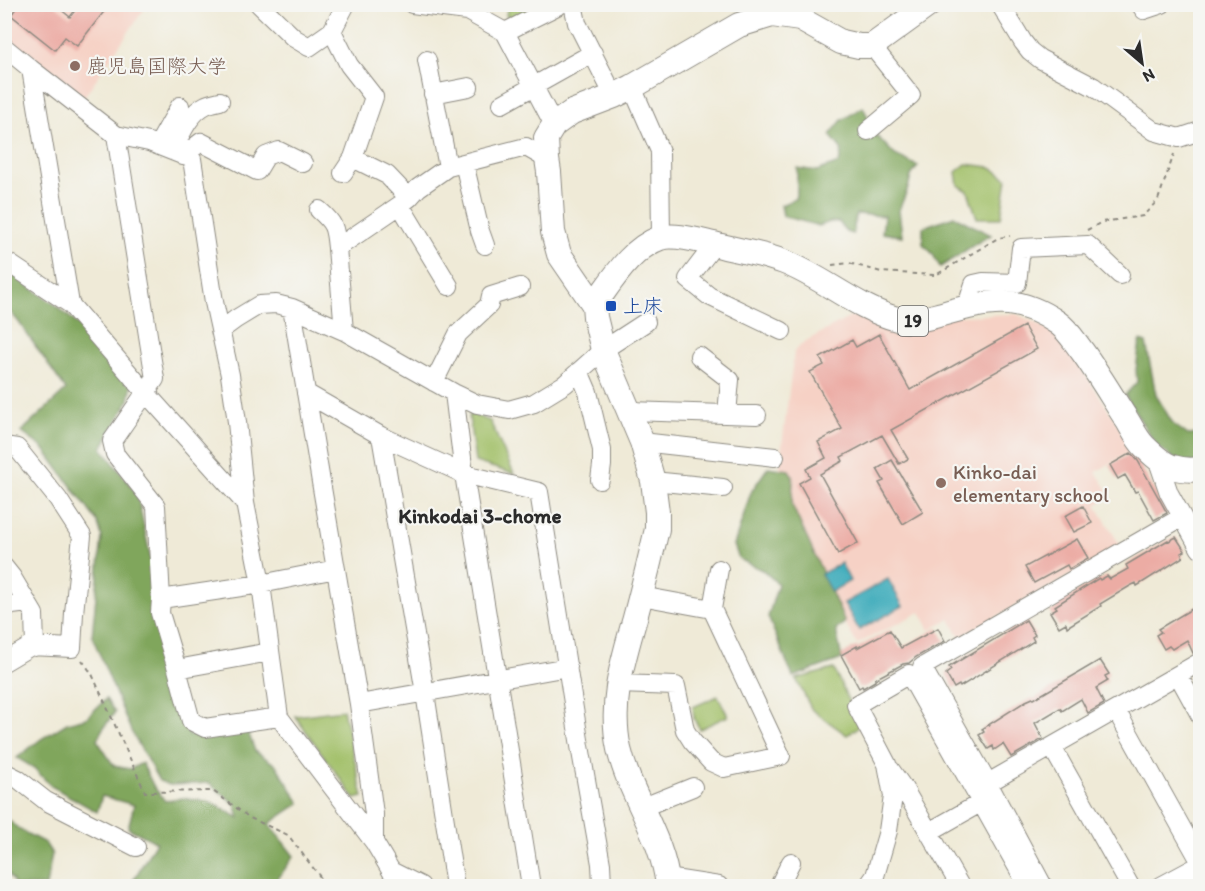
<svg xmlns="http://www.w3.org/2000/svg" width="1205" height="891" font-family="Itim,'Klee One',sans-serif">
<style>
.built{fill:#f6d1c5}
.green{fill:#a1bf67;stroke:#667549;stroke-width:1.5}
.forest{fill:#80a65c;stroke:#566844;stroke-width:1.5}
.water{fill:#3baaba;stroke:#336a72;stroke-width:1.5}
.building{fill:#ecaca4}
.lines{fill:none;stroke-linecap:round;stroke-linejoin:round}
.minor-casing{stroke:#8d8a81;stroke-width:20}
.major-casing{stroke:#8d8a81;stroke-width:26}
.path{stroke:#8d8a81;stroke-width:2;stroke-dasharray:4.5 4.5;stroke-linecap:butt}
.minor{stroke:#fff;stroke-width:18}
.major{stroke:#fff;stroke-width:24}
.education-dot{fill:#8d6e63;stroke:#f6f6f2;stroke-width:2}
.transit-dot{fill:#1a4fb4;stroke:#f6f6f2;stroke-width:2}
.labels{text-anchor:middle;stroke-width:4.5;stroke-linejoin:round;paint-order:stroke}
.shield{fill:#f6f6f2;stroke:#686867;stroke-width:1.5}
.shield-label{font-size:18px;font-weight:bold;fill:#2b2b2b}
.education-label{font-size:20px;fill:#785e54;stroke:#f6f6f2;text-anchor:start}
.transit-label{font-size:20px;fill:#164399;stroke:#f6f6f2;text-anchor:start}
.neighbourhood-label{font-size:21px;font-weight:bold;fill:#2b2b2b;stroke:#f6f6f2}
</style>
<rect width="100%" height="100%" fill="#f6f6f2"/>
<filter id="ink" filterUnits="userSpaceOnUse"><feTurbulence type="fractalNoise" baseFrequency=".0167" numOctaves="2"/><feDisplacementMap in="SourceGraphic" scale="12" xChannelSelector="R" yChannelSelector="G"/><feConvolveMatrix kernelMatrix="1 2 1 2 8 2 1 2 1" color-interpolation-filters="sRGB"/></filter>
<filter id="wash" filterUnits="userSpaceOnUse"><feTurbulence type="fractalNoise" baseFrequency=".008" numOctaves="4" result="noise"/><feDisplacementMap in="SourceGraphic" scale="24" xChannelSelector="R" yChannelSelector="G"/><feGaussianBlur stdDeviation="1.35" result="paint"/><feColorMatrix in="noise" values="0 0 0 0 0 0 0 0 0 0 0 0 0 0 0 0 0 1.4 0 .05"/><feComposite in="paint" operator="in"/></filter>
<g filter="url(#wash)">
<rect width="100%" height="100%" fill="#efead7"/>
<path class="built" d="M4 5H147L84 97 5 35Z
M860 312 963 316 1016 314 1058 333 1134 449 1096 472 1111 495 1096 505 1121 547 960 637 950 619 930 630 920 612 857 644 815 573 775 519 781 453 794 352 804 342Z"/>
<path class="green" d="M508 5H537L512 21 506 15Z
M966 164 990 167 1007 178 1001 218H977L968 191 958 185 956 172Z
M471 414 490 421 514 474 475 462 469 417Z
M834 669 860 726 847 735 812 710 796 679Z
M718 696 728 716 700 729 694 719 693 707Z
M343 710 363 797 355 799 295 716Z"/>
<path class="forest" d="M863 107 877 136 895 155 918 166 911 176 908 188 899 210 902 236 882 233 884 216 856 214 853 234 846 232 839 222H830L819 226 783 216 781 205 795 199 797 190V168L817 171 839 163 842 150 830 135 842 120Z
M954 216 991 235C973 244 957 257 940 267L932 253 923 244V227Z
M4 269 57 306 105 349 133 378 129 400 102 448 137 494 153 569 155 615 189 736 246 726 255 751 276 765 300 803 269 824 294 856 275 883V886H130L156 842 128 828 134 805 102 796 97 812 51 786 34 768 17 758 41 739 67 723 86 718 106 699 115 712 102 730 97 740 114 766 130 769 142 763 154 787 165 801 182 798 211 802 239 818 235 804 209 783 170 785 159 781 131 731 92 636 102 537 97 521 43 448 21 432 66 390 18 321 5 306Z
M1140 341 1146 343 1156 395 1173 424 1188 435 1200 434V463H1180L1158 447 1144 426 1125 395 1137 382 1136 370Z
M768 467 789 470 793 477 792 505 845 622 836 630 842 659 793 677 768 617 778 584 764 571 739 559 734 545 751 492Z
M4 816 20 830 45 843 52 854 46 886H16L5 869Z"/>
<path class="water" d="M841 563 850 581 831 592 821 574Z
M888 579 903 606 859 630 844 603Z"/>
<g id="blocks">
<path class="building" d="M19 4H54L70 17 80 4H110L77 46 65 37 55 50 11 15Z
M1024 326 1037 349 891 430 908 459 899 464 882 435 841 457 843 461 820 474 858 543 838 554 799 483 810 477 806 469 826 458 818 442 842 429 810 372 824 365 820 358 852 340 856 347 879 334 910 390Z
M1131 453 1138 461 1167 513 1154 520 1138 491 1135 492 1125 475 1118 479 1110 465Z
M892 460 923 512 903 524 879 483 884 481 877 469Z
M1083 506 1092 523 1074 532 1065 516Z
M1176 537 1185 551 1181 553 1183 557 1137 586 1136 583 1130 586 1100 604 1101 606 1067 627 1066 623 1059 627 1050 612 1057 608 1055 606 1099 578 1100 580 1107 576 1110 579 1128 569 1126 565 1168 540 1169 541Z
M1077 539 1088 558 1069 569 1067 565 1034 583 1025 567Z
M1200 604V651L1193 653 1187 640 1172 649 1169 646 1164 649 1156 635 1161 632 1158 629Z
M1026 620 1035 635 1032 637 1034 641 960 687 959 685 954 688 946 674 951 670 949 667Z
M938 628 945 641 916 657 909 663 903 664 875 679V681L863 688 862 686 859 688 841 655 857 646V648L890 630 901 648Z
M1100 660 1109 674 1105 676 1108 681 1096 688 1104 704 1088 713 1081 699 1062 711 1060 708 1035 723 1043 739 1011 757 1003 744 994 750 993 746 988 749 979 735 984 732 982 729 1026 701 1033 698 1034 699Z"/>
</g>
</g>
<g filter="url(#ink)">
<use href="#blocks" fill-opacity="0" stroke="#8d8a81" stroke-width="1.5"/>
<g class="lines">
<defs>
<path id="minor" d="M259 4 294 38 309 47 332 31 346 4
M412 4 467 11 505 32 554 125
M573 4 577 23 614 96
M1000 4 1023 42 1030 51 1040 59 1094 87 1154 131 1179 138 1200 131
M1140 4 1144 10 1162 4
M332 31 349 65 374 97 353 158 387 175 409 198
M505 32 561 4
M4 47 31 69 116 135 149 142 192 159 214 302 230 375 237 422 245 503 261 584 279 717 374 842 400 886
M427 60 448 167
M31 69 70 304
M632 87 660 151 661 238
M433 94 469 87
M502 104 593 53
M868 131 911 95 872 46
M116 135 155 379 112 441 115 454 156 506 161 599 160 613 177 669 191 721 205 728 279 717
M158 145 180 106
M172 151C181 135 189 113 206 105 210 103 216 102 220 101
M183 156 201 142 257 171 266 156 279 151 303 163
M464 163 480 231 485 245
M343 173 353 158
M400 205 449 286
M319 210C335 224 335 228 337 248
M714 245 688 279 709 296 782 331
M4 260 70 304 146 393 245 503
M972 306 970 296 974 284 983 282 1017 283 1021 248 1088 245 1120 275
M292 308 321 482 359 704 374 814V842
M221 330 236 319 259 305 276 304 292 308 344 331 454 393 477 404 509 410 534 403 565 384 603 350 646 322
M344 331 337 248 400 205 409 198 418 188 448 167 526 147 547 159
M699 356 730 380 727 414
M579 371 588 392 602 450V465L600 480
M434 382 458 334 489 305 491 296 520 287
M306 393 381 436 464 474 539 492 580 746 601 864 602 884 598 886
M454 393 464 474 531 886
M629 411 757 415
M381 436 425 693 455 886
M642 442 775 457
M4 446 17 448 58 499 82 536 74 613 72 648 31 646 4 662
M1157 458 1169 493 1200 549
M653 481 723 488
M4 567 12 577 34 614 35 647
M161 599 261 584 336 569
M4 606 28 603
M712 609 719 569
M177 669 270 652
M1178 675 1200 715
M618 684 676 686 685 730 692 741 711 762 724 768 781 756 712 609 641 596
M359 704 568 667
M1116 710 1200 861
M1052 747 1130 886
M890 769 904 789 960 886
M4 772 18 779 46 801 136 847
M988 783 1200 662
M641 808 693 787
M929 832 982 802
M391 871 421 886
M667 878 719 886
M779 886 791 862
M868 886 875 876 888 831 893 796 887 764 856 705 909 674 1028 886
M1043 886 988 783 922 667 1182 517
M1161 886 1200 865"/>
<path id="major" d="M594 305C612 281 630 249 660 238 675 233 699 241 714 244 737 251 761 253 784 262 823 277 856 308 897 319 913 323 927 318 942 314 989 301 1016 294 1058 323 1068 330 1075 342 1082 351 1098 373 1112 397 1127 420 1132 428 1137 439 1144 446 1152 454 1162 464 1173 467 1182 470 1192 470 1200 469
M668 886C663 837 630 796 619 749 609 703 623 661 635 618 643 588 650 559 657 529V512L653 481 642 442 603 350 595 317 594 305 559 254 553 232 549 172 547 159 546 138 554 125 572 112 614 96 632 87 739 25 772 15 800 19 841 42 859 46H872L930 4"/>
</defs>
<use href="#minor" class="minor-casing"/>
<use href="#major" class="major-casing"/>
<path class="path" d="M1087 230 1102 222 1143 216 1158 200 1174 154
M832 265 849 263 881 272 936 275 998 238 1010 236
M82 660 92 674 145 792 213 791 250 818 288 835 327 886"/>
<use href="#minor" class="minor"/>
<use href="#major" class="major"/>
</g>
</g>
<g class="education-dot">
<circle cx="75" cy="66" r="6"/>
<circle cx="941" cy="483" r="6"/>
</g>
<rect class="transit-dot" x="605" y="300" width="12" height="12" rx="3"/>
<g class="labels">
<rect class="shield" x="898" y="306" width="30" height="30" rx="4.5"/>
<g class="shield-label">
<text x="913" y="327">19</text>
</g>
<g class="education-label">
<text x="87" y="73">鹿児島国際大学</text>
<text x="953" y="479">Kinko-dai<tspan x="953" dy="23">elementary school</tspan></text>
</g>
<g class="transit-label">
<text x="623" y="313">上床</text>
</g>
<g class="neighbourhood-label">
<text x="480" y="523">Kinkodai 3-chome</text>
</g>
</g>
<rect width="1205" height="891" fill="none" stroke="#f6f6f2" stroke-width="24"/>
<g transform="translate(1142 63) rotate(151)" stroke="#f6f6f2" stroke-width="4.5" paint-order="stroke">
<path d="M0-4.5L10 22L0 15L-10 22Z" fill="#2b2b2b"/>
<text y="-9" font-size="16" font-weight="bold" text-anchor="middle" fill="#2b2b2b">N</text>
</g>
</svg>
